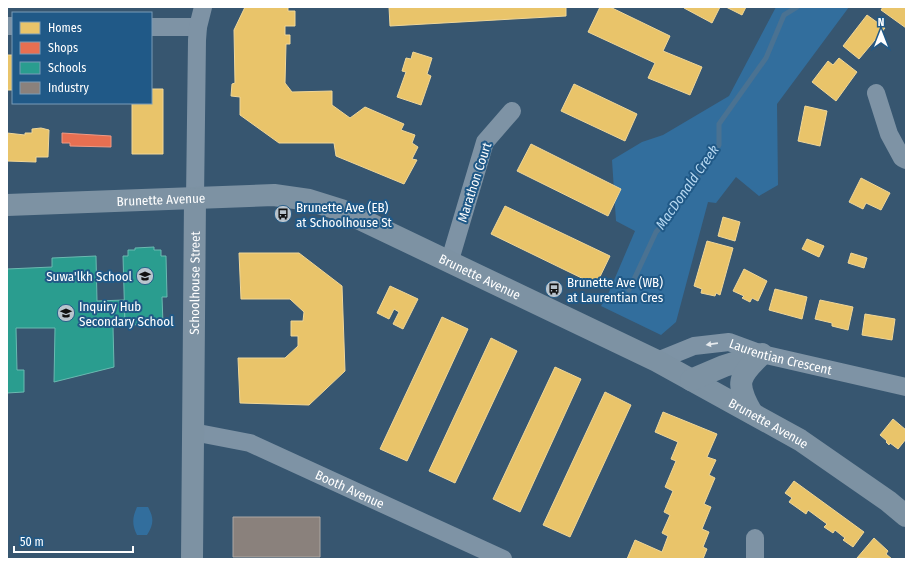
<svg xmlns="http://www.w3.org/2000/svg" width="913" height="566" font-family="'Fira Sans Condensed',sans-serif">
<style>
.green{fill:#326e9d}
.homes{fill:#e9c46a;stroke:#f0d697}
.shops{fill:#e76f51;stroke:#ee9a85}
.schools{fill:#2a9d8f;stroke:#6abab1}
.industry{fill:#8a817c;stroke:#ada7a3}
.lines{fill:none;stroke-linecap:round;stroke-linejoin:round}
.stream{stroke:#4a7292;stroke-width:5}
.minor{stroke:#7e93a5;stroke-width:18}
.major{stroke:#7d92a3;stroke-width:22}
.oneway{fill:#e5e9ed}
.labels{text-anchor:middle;stroke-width:4;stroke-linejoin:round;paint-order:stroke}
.street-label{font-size:13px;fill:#fff;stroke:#205987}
.poi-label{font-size:13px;fill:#fff;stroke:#205987;text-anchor:start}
.water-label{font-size:14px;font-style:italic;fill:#b6d8f1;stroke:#205987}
</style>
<rect width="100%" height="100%" fill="#375670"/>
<path class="green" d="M776 7H849L777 104 778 185 759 196 736 177 716 203 708 202 676 322 661 335 601 306 609 292 635 231 616 221 612 160 642 142 663 135 729 96Z
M137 507H148C154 518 154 524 147 535H137C132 525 132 518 137 507Z"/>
<path class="homes" d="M245 7H288V11H295V26H285V35H290V44H286L285 83 292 92 332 91V105L350 118 365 107 404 124 401 130 415 135 412 143 418 147 412 159 417 160 404 184 336 156 334 143H279L240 115V97L231 96 232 84 235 83 234 30Z
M389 7H566V16L390 26Z
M600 7H610L670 36 663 51 702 67 690 95 648 78 655 63 588 32Z
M720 7 712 23 684 8V7Z
M726 7H746L742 15Z
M883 7H906V28L881 10Z
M867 15 885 28 859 59 843 46Z
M413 52 432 58 427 74 431 76 421 105 397 97 406 72 402 71 406 58 411 59Z
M7 55H13V90H7Z
M839 58 857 72 836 101 812 82 828 61 833 65Z
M574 84 637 114 625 141 561 111Z
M151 89H163V154H132V103H151Z
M805 106 827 111 820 146 798 141Z
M41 128 49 130 48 157H36V162L7 161V133L25 135V133H32V129Z
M531 144 621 189 608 216 517 171Z
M861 178 890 193 881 210 866 203 863 209 849 202Z
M505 206 610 256 596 285 491 234Z
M723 217 740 222 735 241 718 236Z
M807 239 824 246 819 257 802 249Z
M707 241 733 248 720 295 716 293 715 296 701 293 702 289 694 286Z
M239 253H299L342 286 345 371 309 405 240 403 238 358H285L298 346V336H291V321H303L304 312 290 299H241Z
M851 253 867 258 864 268 848 263Z
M744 269 767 281 758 301 752 298 750 302 742 298 744 296 733 291Z
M390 286 418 299 403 329 393 324 399 312 394 309 389 319 377 313Z
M775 289 807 297 802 319 769 310Z
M820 300 853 307 848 330 832 326V323L815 319Z
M865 314 895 319 892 340 862 335Z
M442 317 468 329 407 461 380 449Z
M491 338 517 351 455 483 429 471Z
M555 367 581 379 520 512 493 499Z
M605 392 631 405 570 537 543 525Z
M663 412 717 434 707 457 716 460 709 475 715 478 704 504 711 507 702 529 709 532 703 547 707 549 703 559H627L635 540 662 552 668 536 662 533 670 515 664 512 673 491 665 487 676 461 671 459 678 442 655 432Z
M893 419 906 430V439L898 449 890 443 889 445 886 442 887 441 880 435Z
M794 481 864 532 853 547 843 540 845 538 835 530 833 533 824 527 827 524 808 510 806 514 789 502 792 498 785 493Z
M874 538 888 551 886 554 892 559 857 558Z"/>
<path class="shops" d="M62 133 111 136V147L70 146V143H62Z"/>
<path class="schools" d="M154 247V250H161V256H166L167 297H162L163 324 125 325 123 256H128V250H135V248Z
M96 256 97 301 124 300 125 326 113 327 114 367 54 382 55 328H16L17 370H24V392L7 393V269L52 267V258Z"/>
<path class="industry" d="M233 517H320V557H233Z"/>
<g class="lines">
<path class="stream" d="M629 290 656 232 670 216 719 145V124L766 58 784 15 797 7"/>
<g class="minor">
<path d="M7 26H13"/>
<path d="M151 27H198"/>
<path d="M876 93 889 134 902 158 906 160"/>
<path d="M195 199 197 40 198 27 203 7"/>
<path d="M450 260 485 142 512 111"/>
<path id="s1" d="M657 361 694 346 729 342 762 354 906 387"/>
<path id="s2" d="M193 432 250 443 503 559"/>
<path d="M755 559V538"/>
</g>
<g class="major">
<path id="s3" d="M7 205 274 195 309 200 341 210 657 361 800 440 888 501 906 516"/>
<path d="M691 380 724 366 762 354"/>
<path d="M752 413C735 383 738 377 761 355"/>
<path id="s4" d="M192 559 195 199"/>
</g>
</g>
<defs><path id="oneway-solid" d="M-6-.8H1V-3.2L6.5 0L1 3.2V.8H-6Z"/></defs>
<use class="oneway" href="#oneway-solid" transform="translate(712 344) rotate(172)"/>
<defs>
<symbol id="bus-disc" viewBox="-11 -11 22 22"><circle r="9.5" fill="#b9c4cd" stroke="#205987"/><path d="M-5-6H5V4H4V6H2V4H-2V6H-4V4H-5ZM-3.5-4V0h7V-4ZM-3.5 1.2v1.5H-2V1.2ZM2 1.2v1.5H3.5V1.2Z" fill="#111"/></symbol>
<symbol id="school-disc" viewBox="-11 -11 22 22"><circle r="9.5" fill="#b9c4cd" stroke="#205987"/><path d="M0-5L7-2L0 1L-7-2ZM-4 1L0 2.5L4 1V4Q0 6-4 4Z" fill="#111"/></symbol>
</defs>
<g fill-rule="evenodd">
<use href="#bus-disc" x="273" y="204" width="20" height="20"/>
<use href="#school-disc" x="135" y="266" width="20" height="20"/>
<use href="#bus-disc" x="544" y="279" width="20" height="20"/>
<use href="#school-disc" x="56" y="303" width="20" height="20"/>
</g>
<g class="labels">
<g class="street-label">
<text transform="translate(474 182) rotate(-72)" y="5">Marathon Court</text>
<text dy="5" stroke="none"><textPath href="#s3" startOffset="154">Brunette Avenue</textPath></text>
<text dy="5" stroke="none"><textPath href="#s3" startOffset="490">Brunette Avenue</textPath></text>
<text dy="5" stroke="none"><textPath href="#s4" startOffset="276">Schoolhouse Street</textPath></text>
<text dy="5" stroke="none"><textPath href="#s1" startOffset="129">Laurentian Crescent</textPath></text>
<text dy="5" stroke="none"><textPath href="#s3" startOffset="814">Brunette Avenue</textPath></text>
<text dy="5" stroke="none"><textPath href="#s2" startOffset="168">Booth Avenue</textPath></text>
</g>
<g class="poi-label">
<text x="296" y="212">Brunette Ave (EB)<tspan x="296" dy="15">at Schoolhouse St</tspan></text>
<text x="132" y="281" text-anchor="end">Suwa'lkh School</text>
<text x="567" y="287">Brunette Ave (WB)<tspan x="567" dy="15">at Laurentian Cres</tspan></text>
<text x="79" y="311">Inquiry Hub<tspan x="79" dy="15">Secondary School</tspan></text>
</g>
<g class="water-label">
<text transform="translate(687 187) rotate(-55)" y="5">MacDonald Creek</text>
</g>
</g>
<rect width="913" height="566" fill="none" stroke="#ffffff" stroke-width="16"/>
<rect x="12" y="12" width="140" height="92" fill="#205987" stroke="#799bb7"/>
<rect x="20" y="22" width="20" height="12" fill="#e9c46a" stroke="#799bb7"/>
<text x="48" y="32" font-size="12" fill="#ffffff">Homes</text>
<rect x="20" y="42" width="20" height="12" fill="#e76f51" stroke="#799bb7"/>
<text x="48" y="52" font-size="12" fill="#ffffff">Shops</text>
<rect x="20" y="62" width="20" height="12" fill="#2a9d8f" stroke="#799bb7"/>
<text x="48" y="72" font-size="12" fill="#ffffff">Schools</text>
<rect x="20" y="82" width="20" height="12" fill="#8a817c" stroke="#799bb7"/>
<text x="48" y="92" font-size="12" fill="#ffffff">Industry</text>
<g transform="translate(881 32)" stroke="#205987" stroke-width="3" paint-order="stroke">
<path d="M0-3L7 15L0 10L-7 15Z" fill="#ffffff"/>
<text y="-6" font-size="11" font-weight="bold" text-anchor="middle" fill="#ffffff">N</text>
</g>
<path d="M14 546v6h119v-6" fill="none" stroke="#ffffff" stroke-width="2"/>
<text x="20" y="546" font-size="12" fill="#ffffff" stroke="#205987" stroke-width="3" paint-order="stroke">50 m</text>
</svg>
